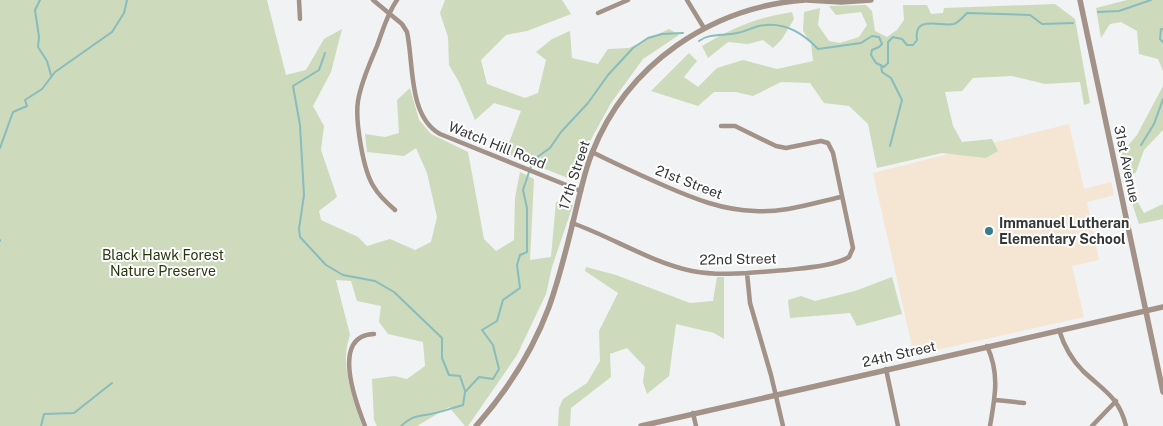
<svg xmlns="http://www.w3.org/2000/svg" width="1163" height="426" font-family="'Public Sans',sans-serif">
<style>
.education{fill:#f5e5d3}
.green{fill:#cddabc}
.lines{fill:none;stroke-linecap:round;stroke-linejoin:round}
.stream{stroke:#88bcbd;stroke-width:2}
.minor{stroke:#a29287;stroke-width:4.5}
.tertiary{stroke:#a29287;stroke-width:5.5}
.poi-dot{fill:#387d8b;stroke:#fff;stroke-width:2}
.labels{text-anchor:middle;stroke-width:4;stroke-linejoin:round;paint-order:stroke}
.street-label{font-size:14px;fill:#353636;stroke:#fff}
.poi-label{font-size:14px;font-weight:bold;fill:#353636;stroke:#fff;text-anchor:start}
.park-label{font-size:14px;fill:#27360b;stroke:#fff}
</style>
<rect width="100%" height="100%" fill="#f0f2f3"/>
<path class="education" d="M1069 124 1084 189 1111 182 1114 195 1087 202 1099 260 1072 266 1084 317 914 355 873 173Z"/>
<path class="green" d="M0 0H267L286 75 306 70 324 39 342 29 331 72 313 106 324 126 321 150 337 197 319 211 321 220 358 237 367 246 390 239 415 250 431 242 437 217 427 173 416 148 404 156 367 152 365 134 385 137 399 133 397 100 410 88 419 120 431 134 468 152 484 239 496 251 514 240 515 198 520 172 534 179 530 260 551 257 556 202 573 205 552 267 546 294 517 355 468 426H465L449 407 417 426H377L374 420 372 379 394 376 407 379 425 366 423 342 388 334 379 322 381 306 357 301 351 281 336 280 350 335C339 365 353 397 362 426H0Z
M445 0H562L571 14 527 31 506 35 481 60 487 84 525 98 538 93 546 60 536 52 552 39 570 31 572 58 598 64 608 49 629 48 669 29 679 35 643 59 611 103 589 143 577 174 568 178 505 153 521 111 494 103 475 120 459 82 449 65 448 37 440 13Z
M1127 0H1163V71L1158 59 1139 54 1137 31 1121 22 1110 24 1101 38 1096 8Z
M1055 4 1075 19 1090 103 1084 105 1080 82 1045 84 1012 76 973 78 962 91 945 92 953 126 962 142 992 139 998 151 986 158 942 153 877 168 868 124 849 106 824 103 810 83 781 82 753 96 736 92H714L698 106 651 91 689 53 697 61 684 77 698 87 717 68 743 60 777 69 813 61 811 43 803 31 804 12 820 8 818 25 829 41 840 43 859 37 867 25 861 12 836 15 829 6 866 5 872 11 875 31 887 37 897 30 904 20 903 5H927L931 14 943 13 944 8Z
M792 12 794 19 782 39 773 48 763 40 748 44 728 42 708 58 702 46C734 27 755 18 792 12Z
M1163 86V130L1144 150 1136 172 1128 180 1121 154 1137 135Z
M1130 197H1135L1144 213 1163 204V219L1139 224Z
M586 267 616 275 690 303 713 301 717 277H724V339L714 333 676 324 669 376 647 394 643 382 645 367 627 348 610 354 611 377 571 408 570 426H558L559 408 563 399 587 383 600 361 599 331 618 293 585 271Z
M892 277 902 314 857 326 850 313 790 318 788 300 801 296 815 301 855 291Z"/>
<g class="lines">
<path class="stream" d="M40 0 35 10 39 37 38 47 47 61 51 75
M1098 12 1119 11 1151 0
M1163 29H1161L1160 39 1163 42
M699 41C709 33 724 36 737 33 744 32 751 28 759 26 783 21 802 32 818 49L861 43 872 36 879 37 882 44 879 47 872 50 871 55 876 63 884 67 888 63V42L893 37 902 39 907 45H913L917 40C913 14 941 27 954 24 959 22 963 17 967 13L1030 15 1042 24 1073 23
M325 53 319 70 293 86 300 125 304 195 299 229 300 237 326 265 343 275 375 281 394 292 442 338V358L449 375 460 376 465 391
M881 65 882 72 891 78 902 100 890 146
M1141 145 1154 124 1163 99
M0 148 13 112 27 106 25 100 42 89 55 72 112 32 124 13 127 0
M0 240V241
M41 426 44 414 74 413 112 383
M401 426C412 416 417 416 431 414 441 412 452 408 463 405L465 392 479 377 493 379 499 369 493 345 482 330 497 321 503 300 520 288 517 265 520 255 527 252V208L523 190 533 160 550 148 561 132 588 103 608 75 633 48 648 38 662 34 683 33"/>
<path class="minor" d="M299 0 300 19
M373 0 402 24 407 32C414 64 408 116 440 134L581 191
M687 0 704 28
M598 13 628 0
M592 152C616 164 640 175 665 186 695 199 722 210 755 211 784 213 813 203 841 197
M395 210C387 203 379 196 374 187 363 171 355 120 358 101 361 82 370 63 377 46 383 30 387 14 397 0
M572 223C612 237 650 262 692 271 723 277 756 272 787 270 804 268 835 266 849 257L853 248 833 153 828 143 821 141 786 148 776 146 735 126H721
M747 273 750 303 771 375 783 426
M1059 330C1064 346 1071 359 1083 371 1103 390 1119 397 1126 426
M987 346C1000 374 995 397 990 426
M886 369 898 426
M996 400 1024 403
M693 413 696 426
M365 426C356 403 330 335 374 334
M1092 426 1116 401"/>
<path class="tertiary" d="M807 0 841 2 871 0
M1080 0 1163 392
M476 426C507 391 533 350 549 307 562 271 570 234 579 197 583 182 586 167 592 153 627 64 711 7 805 0
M641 426 1163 307"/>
</g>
<circle class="poi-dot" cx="989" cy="231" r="5"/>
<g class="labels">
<g class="street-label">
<text transform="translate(497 145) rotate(22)" y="5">Watch Hill Road</text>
<text transform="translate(1127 164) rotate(78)" y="5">31st Avenue</text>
<text transform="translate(574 175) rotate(-72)" y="5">17th Street</text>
<text transform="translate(689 182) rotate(21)" y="5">21st Street</text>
<text transform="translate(738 259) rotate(-1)" y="5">22nd Street</text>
<text transform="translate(899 354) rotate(-13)" y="5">24th Street</text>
</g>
<g class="poi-label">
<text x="999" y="228">Immanuel Lutheran<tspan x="999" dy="16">Elementary School</tspan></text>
</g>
<g class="park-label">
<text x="163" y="260">Black Hawk Forest<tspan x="163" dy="16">Nature Preserve</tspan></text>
</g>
</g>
</svg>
